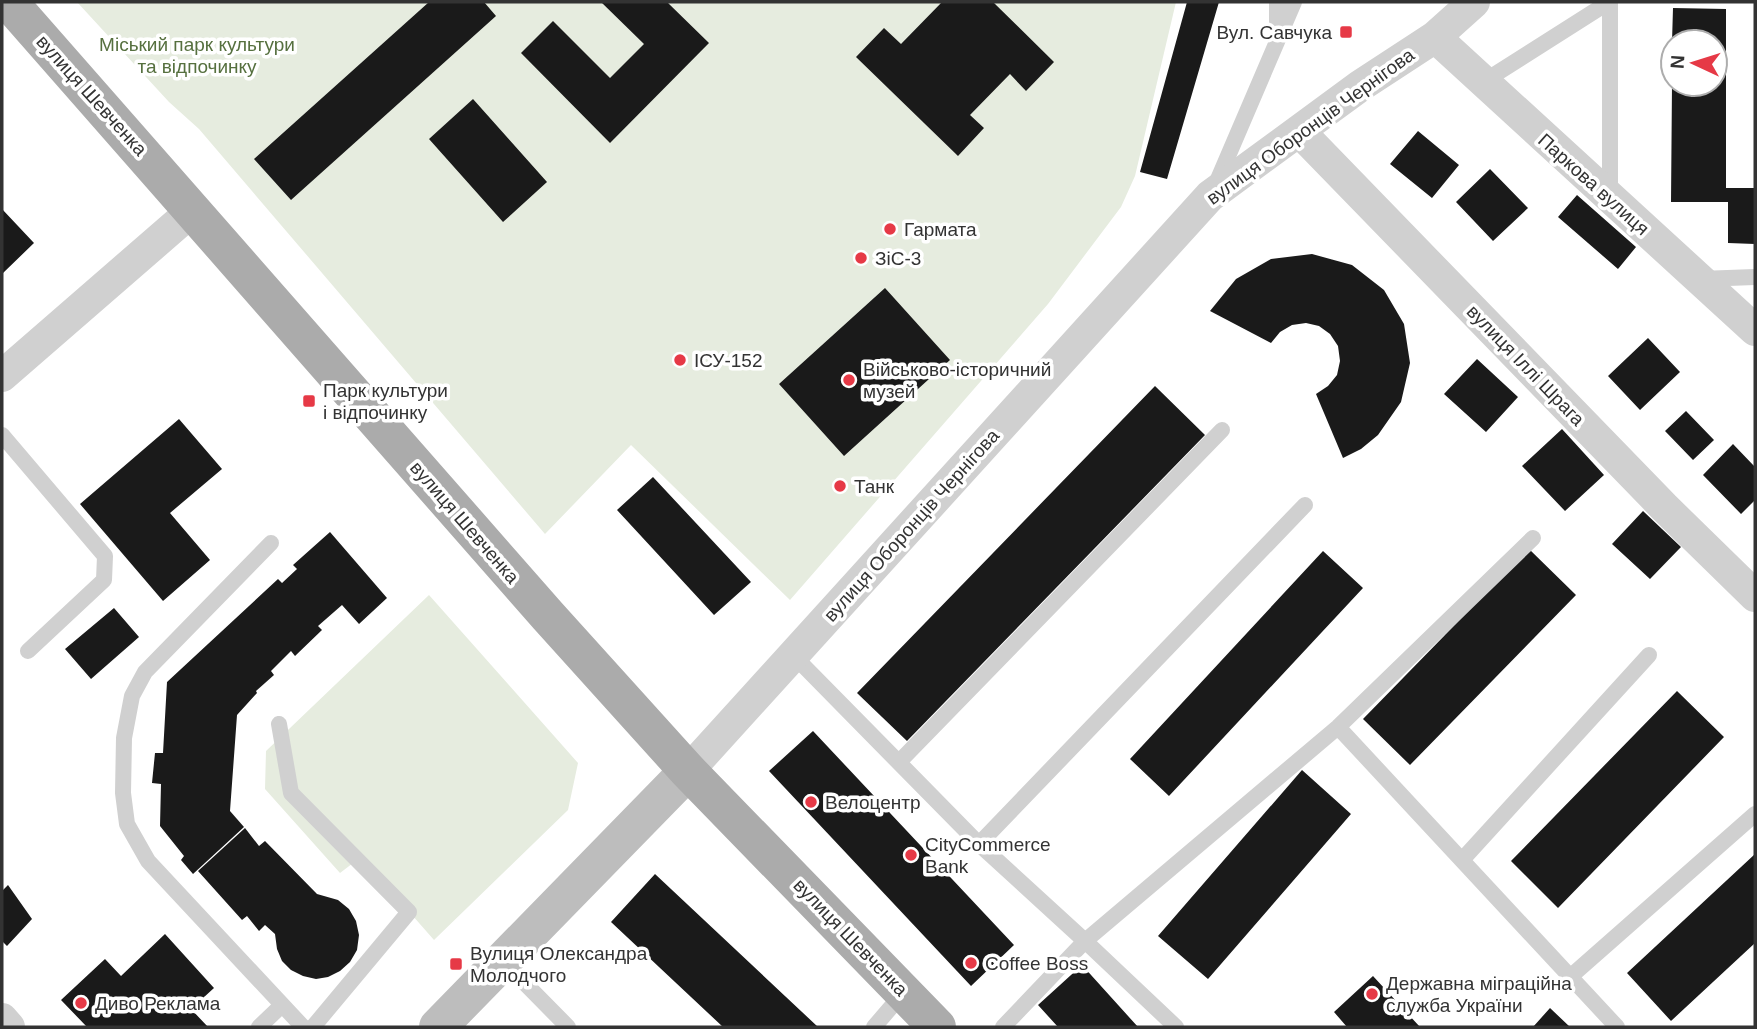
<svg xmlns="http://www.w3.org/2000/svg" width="1757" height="1029" font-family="Helvetica,sans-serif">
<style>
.green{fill:#e6ecdf}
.building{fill:#1a1a1a}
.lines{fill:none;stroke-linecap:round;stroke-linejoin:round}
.lane{stroke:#d0d0d0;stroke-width:16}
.street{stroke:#d0d0d0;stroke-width:32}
.secondary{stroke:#bdbdbd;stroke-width:38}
.primary{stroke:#ababab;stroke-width:38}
.poi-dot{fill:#e63946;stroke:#fff;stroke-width:2.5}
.labels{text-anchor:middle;stroke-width:7;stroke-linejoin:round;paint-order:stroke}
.poi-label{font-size:19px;fill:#333;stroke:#fff;text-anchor:start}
.park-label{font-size:19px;fill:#56703f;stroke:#fff}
.street-label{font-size:19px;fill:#333;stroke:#fff}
</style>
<rect width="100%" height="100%" fill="#fff"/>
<path class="green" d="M77 2H1176L1135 176 1121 207 1048 304 790 600 631 445 545 534 199 129 169 102Z
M429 595 578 763 568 810 434 940 361 857 340 873 265 789 266 751Z"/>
<path class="building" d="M429 2H484L496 16 291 200 254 159Z
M601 2H667L709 43 610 143 521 53 553 21 610 78 644 44Z
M942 2H993L1054 62 1026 91 1010 74 970 115 984 128 958 156 856 57 884 28 901 44Z
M1187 2H1219L1167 179 1140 172Z
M1673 8 1726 9V188H1755V244L1728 243V202H1671L1672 84H1715V42H1672Z
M473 99 547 182 503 222 429 139Z
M1418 131 1459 165 1432 198 1390 164Z
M1490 169 1528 208 1493 241 1456 202Z
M1577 195 1636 247 1618 269 1558 217Z
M2 209 34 243 2 274Z
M1312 254 1352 265 1384 290 1404 324 1410 363 1401 402 1378 435 1361 449 1343 458 1316 394 1328 386 1337 375 1340 361 1338 346 1330 334 1319 326 1306 323 1292 325 1280 332 1271 343 1210 311 1236 279 1271 259Z
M885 288 950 360 844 456 779 384Z
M1648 338 1680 372 1640 410 1608 376Z
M1477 359 1518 397 1486 432 1444 394Z
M1155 386 1205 435 907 741 857 693Z
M1686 411 1714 440 1693 460 1665 431Z
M179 419 222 469 170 513 210 560 163 601 80 504Z
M1562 429 1604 475 1565 511 1522 466Z
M1733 444 1755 467V500L1741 514 1703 475Z
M653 477 751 582 714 615 617 510Z
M1643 511 1681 547 1650 579 1612 544Z
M330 532 387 598 359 624 342 605 318 626 322 630 295 656 291 651 271 671 274 675 256 691 257 693 237 715 230 811 244 827 193 874 181 860 184 856 160 826 161 784 152 783 155 753H163L167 682 278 579 282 583 297 569 293 565Z
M1529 549 1576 595 1410 765 1363 719Z
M1323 551 1363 588 1169 796 1130 759Z
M114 608 139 637 91 679 65 649Z
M1677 691 1724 737 1558 908 1511 861Z
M813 731 1014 945 971 986 769 771Z
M1302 770 1351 814 1208 979 1158 936Z
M245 828 259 846 265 841 317 894 338 900 349 909 356 921 359 935 357 950 350 962 340 971 328 977 316 979 303 976 291 970 282 961 277 949 275 934 265 925 259 931 247 916 242 920 198 871Z
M1755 854V943L1671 1021 1627 973Z
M655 874 818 1027H723L611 922Z
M8 885 32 919 7 946 2 941V891Z
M165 934 214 988 191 1009 208 1027H87L61 1000 105 959 121 976Z
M1082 965 1138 1027H1058L1038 1005Z
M1373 976 1420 1027H1347L1334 1012Z
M1550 1008 1570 1027H1533Z"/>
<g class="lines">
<path class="lane" d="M1610 2V196
M1277 34V2
M1483 82 1609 2
M1216 184 1294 2
M1700 279 1755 277
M2 435 105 556 104 580 28 651
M271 543 145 672 132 696 124 738 123 793 127 824 148 861 303 1027
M793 655 979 844 1085 941 1003 1027
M279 724 291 793 409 912 313 1027
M1338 727 1617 1027
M899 762 1222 430
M979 844 1305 505
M1462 860 1649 655
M503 961 568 1027
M1570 977 1755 814
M259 1027 281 1006
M874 1027 904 992
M1176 1027 1085 941 1338 727 1533 538"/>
<path class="street" d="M1435 37 1755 330
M1299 131 1664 507 1755 596
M2 376 193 210
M688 771 1210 196 1360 86 1435 37 1474 2
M2 1019 9 1027"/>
<path class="secondary" d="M438 1027 688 771"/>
<path class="primary" d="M9 2 548 616 688 771 937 1027"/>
</g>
<g class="poi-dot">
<rect x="1339" y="25" width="14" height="14" rx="3.5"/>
<circle cx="890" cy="229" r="7"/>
<circle cx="861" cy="258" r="7"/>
<circle cx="680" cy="360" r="7"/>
<circle cx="849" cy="380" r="7"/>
<rect x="302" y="394" width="14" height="14" rx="3.5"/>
<circle cx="840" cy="486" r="7"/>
<circle cx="811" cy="802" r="7"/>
<circle cx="911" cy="855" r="7"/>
<circle cx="971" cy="963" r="7"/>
<rect x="449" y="957" width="14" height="14" rx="3.5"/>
<circle cx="1372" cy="994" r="7"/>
<circle cx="81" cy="1003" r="7"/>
</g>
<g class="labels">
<g class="poi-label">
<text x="1332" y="39" text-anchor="end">Вул. Савчука</text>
<text x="904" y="236">Гармата</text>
<text x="875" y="265">ЗіС-3</text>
<text x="694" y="367">ІСУ-152</text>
<text x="863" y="376">Військово-історичний<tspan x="863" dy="22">музей</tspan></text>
<text x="323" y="397">Парк культури<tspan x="323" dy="22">і відпочинку</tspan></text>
<text x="854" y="493">Танк</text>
<text x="825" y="809">Велоцентр</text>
<text x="925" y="851">CityCommerce<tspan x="925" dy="22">Bank</tspan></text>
<text x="470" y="960">Вулиця Олександра<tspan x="470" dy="22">Молодчого</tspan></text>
<text x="985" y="970">Coffee Boss</text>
<text x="1386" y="990">Державна міграційна<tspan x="1386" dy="22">служба України</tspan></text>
<text x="95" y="1010">Диво Реклама</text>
</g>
<g class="park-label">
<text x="197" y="51">Міський парк культури<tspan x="197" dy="22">та відпочинку</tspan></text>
</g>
<g class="street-label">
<text transform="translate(92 95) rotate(48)" y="7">вулиця Шевченка</text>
<text transform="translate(1310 126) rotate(-36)" y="7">вулиця Оборонців Чернігова</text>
<text transform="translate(1594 184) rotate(42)" y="7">Паркова вулиця</text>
<text transform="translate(1526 365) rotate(46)" y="7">вулиця Іллі Шрага</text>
<text transform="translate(465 522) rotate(49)" y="7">вулиця Шевченка</text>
<text transform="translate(911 525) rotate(-48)" y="7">вулиця Оборонців Чернігова</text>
<text transform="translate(851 937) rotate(46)" y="7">вулиця Шевченка</text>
</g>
</g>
<rect width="1757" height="1029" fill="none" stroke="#333333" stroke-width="7"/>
<g transform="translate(1694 63) rotate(274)"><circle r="33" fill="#ffffff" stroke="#adadad" stroke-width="2"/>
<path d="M0-5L12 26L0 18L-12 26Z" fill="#e63946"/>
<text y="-10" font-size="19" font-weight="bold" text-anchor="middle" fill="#333333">N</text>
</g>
</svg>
